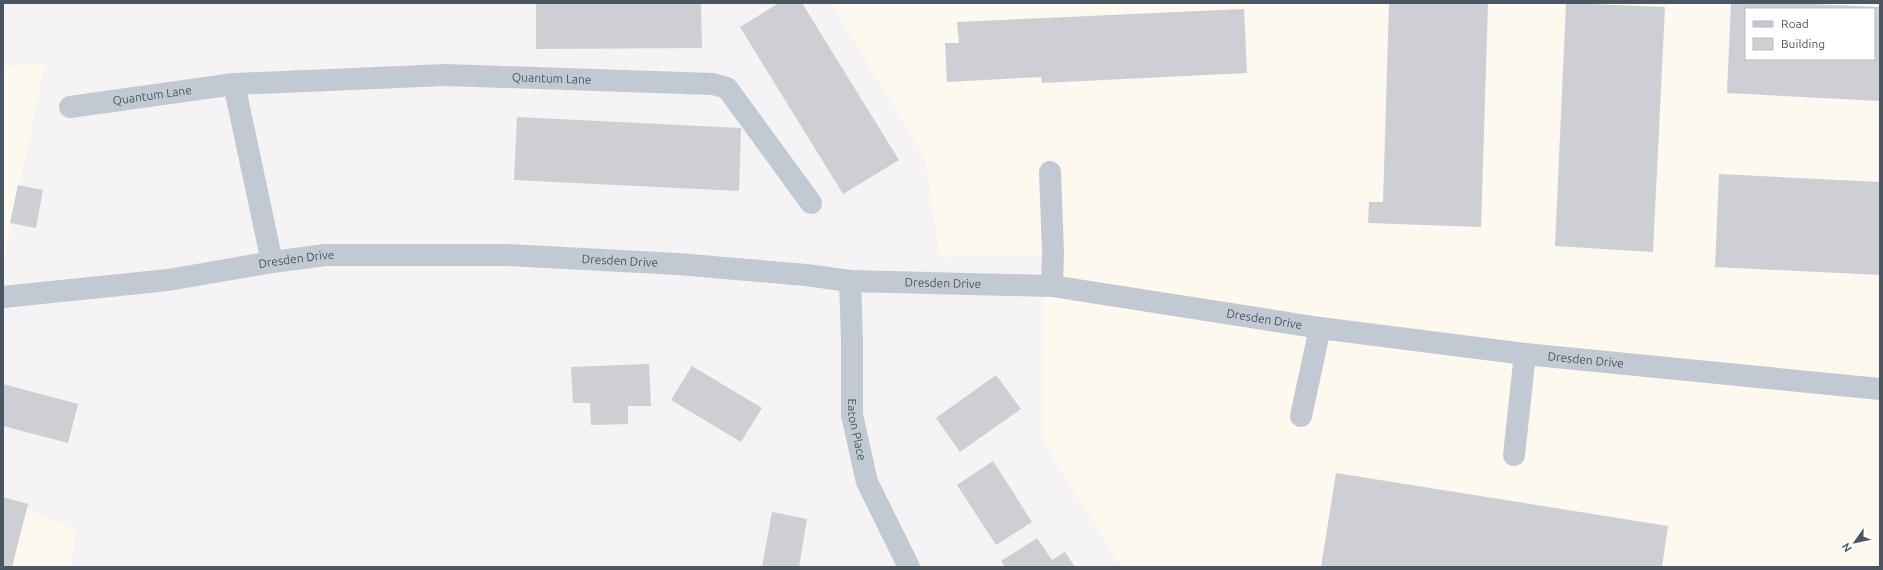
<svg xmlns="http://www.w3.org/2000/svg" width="1883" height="570" font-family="Ubuntu,sans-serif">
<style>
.commercial{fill:#fdf9ef;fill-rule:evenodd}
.building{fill:#cdcfd5;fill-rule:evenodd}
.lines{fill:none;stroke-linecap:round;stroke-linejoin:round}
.minor{stroke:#c1cad2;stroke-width:22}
.labels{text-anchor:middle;stroke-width:4;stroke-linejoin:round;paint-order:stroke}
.street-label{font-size:12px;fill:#4a5661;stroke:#fff}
</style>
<rect width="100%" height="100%" fill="#f5f3f3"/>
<path class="commercial" d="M831 3H1880V567H1122L1043 442 1044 255 940 257 925 158ZM1746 9H1874V59H1746Z
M45 64 3 265V66Z
M3 498 76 530 71 567H3Z"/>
<path class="building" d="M536 3H701L702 48 536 49Z
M779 3H802L899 160 843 194 740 27Z
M1389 3H1488L1481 227 1368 223 1369 202H1383Z
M1566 3 1665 7 1653 252 1555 246Z
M1731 3H1792L1880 7V101L1727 93ZM1746 9H1874V59H1746Z
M1244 9 1247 73 1042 83 1041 77 947 82 945 43H959L957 22Z
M517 117 741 128 739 191 514 180Z
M1719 174 1880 182V275L1715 267Z
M18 185 43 190 36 228 10 223Z
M649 364 651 406H628V424L591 425 590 403H573L571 367Z
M692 366 762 408 741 442 671 400Z
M996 375 1021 409 960 452 936 418Z
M3 384 78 404 68 443 3 426Z
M993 461 1032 522 996 545 957 485Z
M1336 473 1668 526 1662 567H1321Z
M3 497 28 504 12 567H3Z
M772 512 807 519 799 567H762Z
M1037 538 1052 560 1065 552 1075 567H1005L1001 561Z"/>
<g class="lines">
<g class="minor">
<path id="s1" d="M234 84 445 75 713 84 727 88 811 203"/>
<path id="s2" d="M70 107 234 84 272 262"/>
<path d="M1050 172 1053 252 1052 286"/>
<path id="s3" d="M850 281 852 340V415L867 482 909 567"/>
<path id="s4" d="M3 297 168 280 272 262 326 255H506L678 264 806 275 850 281 1052 286 1320 328 1525 354 1880 389"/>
<path d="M1301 416 1320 328"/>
<path d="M1514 455 1525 354"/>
</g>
</g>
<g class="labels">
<g class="street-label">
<text dy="4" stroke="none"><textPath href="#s1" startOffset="318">Quantum Lane</textPath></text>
<text dy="4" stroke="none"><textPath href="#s2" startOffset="83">Quantum Lane</textPath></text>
<text dy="4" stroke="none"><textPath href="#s4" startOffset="296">Dresden Drive</textPath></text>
<text dy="4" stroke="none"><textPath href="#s4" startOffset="620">Dresden Drive</textPath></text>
<text dy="4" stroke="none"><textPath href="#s4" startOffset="944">Dresden Drive</textPath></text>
<text dy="4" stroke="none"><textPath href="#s4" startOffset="1268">Dresden Drive</textPath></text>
<text dy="4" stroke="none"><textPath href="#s4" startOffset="1592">Dresden Drive</textPath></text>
<text dy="4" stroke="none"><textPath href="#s3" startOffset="149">Eaton Place</textPath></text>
</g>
</g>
<rect width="1883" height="570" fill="none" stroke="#4a5661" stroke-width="8"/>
<rect x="1745" y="8" width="130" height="52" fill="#ffffff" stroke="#b7bbc0"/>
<rect x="1753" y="21" width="20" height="6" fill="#c1cad2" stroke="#b7bbc0"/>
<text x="1781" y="28" font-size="12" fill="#4a5661">Road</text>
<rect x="1753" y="38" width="20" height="12" fill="#cdcfd5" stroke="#b7bbc0"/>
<text x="1781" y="48" font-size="12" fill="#4a5661">Building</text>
<g transform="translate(1855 542) rotate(237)" stroke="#ffffff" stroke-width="3" paint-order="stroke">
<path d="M0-3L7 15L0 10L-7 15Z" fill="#4a5661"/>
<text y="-6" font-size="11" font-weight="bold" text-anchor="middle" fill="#4a5661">N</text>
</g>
</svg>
